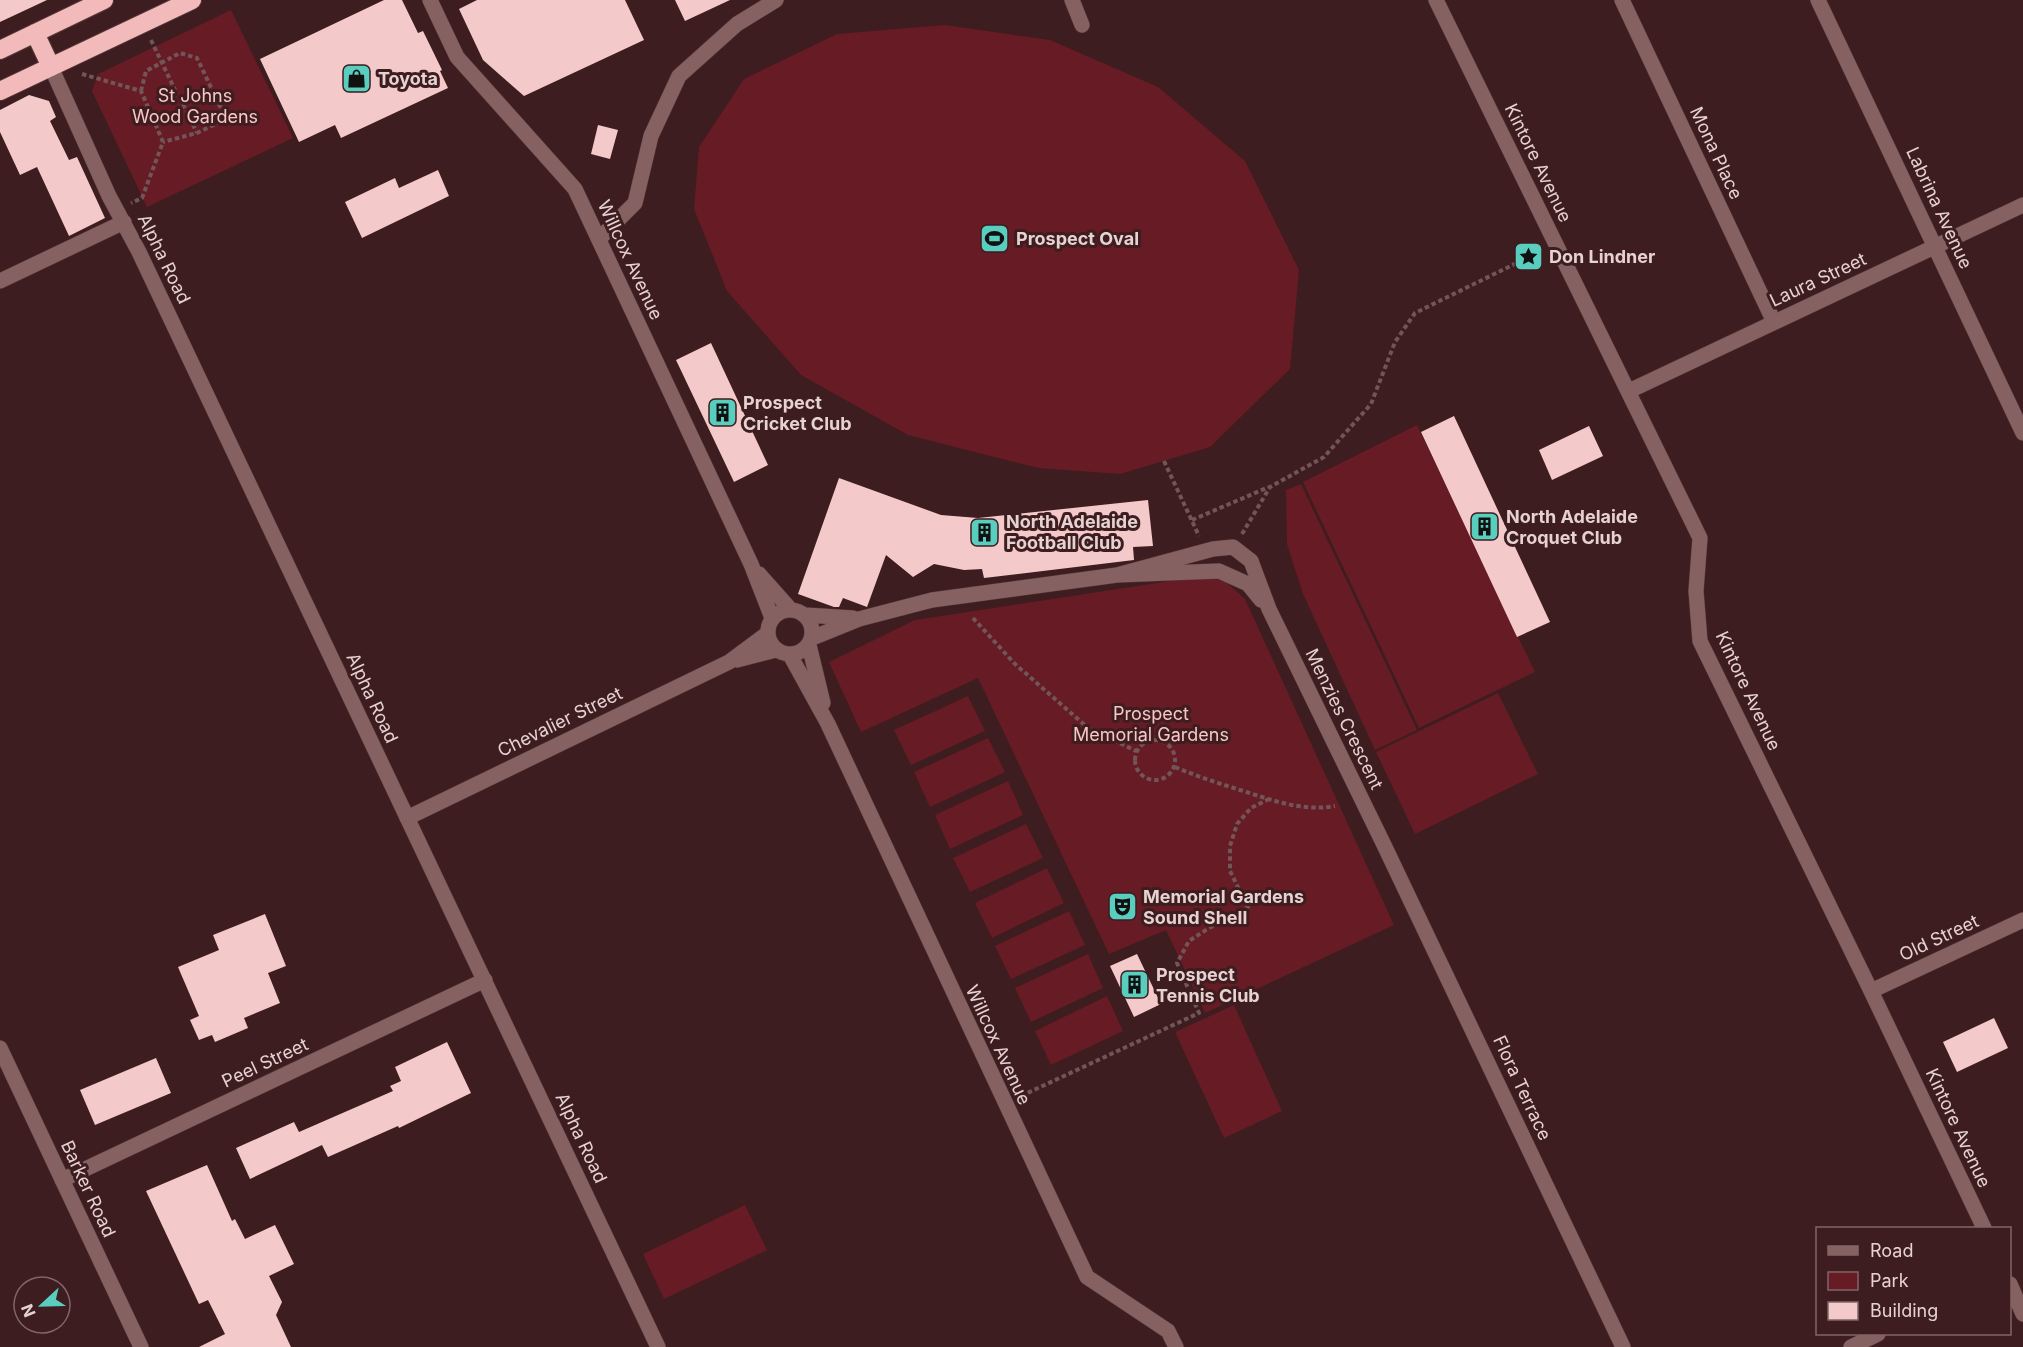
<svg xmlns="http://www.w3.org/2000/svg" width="2023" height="1347" font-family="Inter,sans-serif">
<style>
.green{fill:#671b25}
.building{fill:#f4c9ca}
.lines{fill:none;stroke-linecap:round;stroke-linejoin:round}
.minor-casing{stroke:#583a3c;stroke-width:16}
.highway-casing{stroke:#583a3c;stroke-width:20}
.path{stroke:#725557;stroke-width:4;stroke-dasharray:4.5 3;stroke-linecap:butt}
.minor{stroke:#866161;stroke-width:15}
.highway{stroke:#f3babb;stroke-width:18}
.labels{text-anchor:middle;stroke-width:6;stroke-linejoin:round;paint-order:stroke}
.poi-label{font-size:18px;font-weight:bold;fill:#e7d2d2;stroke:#3d1d1f;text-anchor:start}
.park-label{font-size:18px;fill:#f8c7c7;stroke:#3d1d1f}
.street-label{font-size:18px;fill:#e7d2d2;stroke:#3d1d1f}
</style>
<rect width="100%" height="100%" fill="#3d1d1f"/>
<path class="green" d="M231 10 293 138 147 207 92 91 98 74Z
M945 25 1050 40 1158 87 1245 161 1299 270 1290 369 1210 447 1120 474 1038 468 908 435 801 375 727 291 694 209 699 147 744 79 837 34Z
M1417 425 1535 672 1419 728 1303 482Z
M1301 484 1417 730 1375 750 1303 594 1287 544 1286 490Z
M1203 576 1226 582 1245 599 1394 925 1205 1013 1166 930 1109 954 978 678 861 732 829 662 915 620Z
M1498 693 1538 774 1415 834 1376 752Z
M968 696 985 731 911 765 894 730Z
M988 738 1005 772 930 807 914 772Z
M1008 781 1023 815 950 849 935 815Z
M1026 824 1043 858 970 892 953 858Z
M1047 868 1064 903 992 938 975 903Z
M1069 911 1085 945 1011 979 995 946Z
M1088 954 1103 988 1031 1022 1015 988Z
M1107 996 1123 1031 1051 1065 1035 1031Z
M1234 1005 1282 1111 1224 1138 1175 1032Z
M745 1205 767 1250 664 1299 643 1254Z"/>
<path class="building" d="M0 0H47L0 22Z
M384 0H402L418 33 423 31 442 70 440 71 448 88 341 138 335 125 299 142 260 59Z
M477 0H625L644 40 524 96 483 60 459 9Z
M675 0H730L685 21Z
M29 95 49 101 56 117 50 121 69 160 77 157 105 218 69 236 37 167 20 175 0 132V110Z
M598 125 618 130 610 159 591 154Z
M438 170 449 196 362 238 345 202 395 178 399 188Z
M711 343 768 465 734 482 676 360Z
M1454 416 1550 622 1517 637 1421 432Z
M1589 426 1603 456 1552 480 1539 450Z
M839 478 941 515 978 518 1148 500 1153 546 1133 547 1134 560 984 578 982 569 964 570 934 564 913 577 886 555 867 607 843 598 839 607H834L798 594Z
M265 914 286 966 268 973 280 1003 244 1018 248 1028 215 1042 212 1035 199 1040 190 1020 199 1016 178 967 219 950 213 935Z
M1137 954 1161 1004 1134 1017 1110 966Z
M1994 1018 2008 1048 1957 1072 1943 1042Z
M447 1042 471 1093 399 1128 398 1126 328 1157 322 1145 250 1179 236 1148 294 1122 299 1132 393 1091 390 1086 401 1081 395 1067Z
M156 1058 171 1093 95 1125 80 1090Z
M207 1165 232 1221 235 1219 245 1239 275 1225 294 1264 269 1276 282 1302 276 1315 291 1347H199L225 1334 208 1300 199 1304 146 1191Z"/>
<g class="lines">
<defs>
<path id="minor" d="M430 0 457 57 575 189 751 564 772 618
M1072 0 1082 25
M1436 0 1700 538 1696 591 1700 641 1871 991 1984 1228
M1622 0 1774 322
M1818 0 2023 433
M51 67 109 196 139 252 658 1347
M599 239 635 203 651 136 679 76 737 24 776 0
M0 281 124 222
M1629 391 2023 205
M759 574 791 610
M1117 575 1213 549 1233 547 1251 561 1269 609 1385 847 1623 1347
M768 632a22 22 0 1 1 44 0a22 22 0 1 1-44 0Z
M805 615 853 618
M812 638 859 619 932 600 1117 575 1219 571 1248 584 1261 600
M809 645 823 703
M790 655 828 724 1087 1277 1168 1331 1176 1347
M737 660 776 650
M407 818 729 662 768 633
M1871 991 2023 920
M0 1048 141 1347
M62 1180 485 980
M2010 1284 2023 1314
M1851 1347 1878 1334"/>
<path id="highway" d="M35 33 51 67
M0 50 104 0
M0 91 192 0"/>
</defs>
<use href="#minor" class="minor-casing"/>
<use href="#highway" class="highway-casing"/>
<path class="path" d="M151 40 177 94
M82 74 141 91 163 142 142 198 131 203
M141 91 146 71 180 53 197 58 226 119 197 133 163 142
M183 104 197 133
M1164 461 1199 536
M1192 520 1269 487
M1242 534 1270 487 1324 457 1371 404 1395 342 1415 313 1539 252
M973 618 1015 664 1087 727 1136 751
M1135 760a20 20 0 1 1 40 0a20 20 0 1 1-40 0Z
M1175 767C1196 776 1218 783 1240 790 1272 800 1302 812 1335 806
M1021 1096 1199 1013 1177 963 1189 941 1209 928 1249 910 1230 871V846L1237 824 1251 808 1269 799"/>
<use href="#minor" class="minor"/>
<use href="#highway" class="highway"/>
</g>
<defs>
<symbol id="shop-square" viewBox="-11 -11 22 22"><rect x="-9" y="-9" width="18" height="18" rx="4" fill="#59cebf" stroke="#3d1d1f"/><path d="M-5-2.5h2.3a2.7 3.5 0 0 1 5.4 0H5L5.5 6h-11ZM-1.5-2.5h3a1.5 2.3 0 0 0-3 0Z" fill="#111"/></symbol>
<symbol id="stadium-square" viewBox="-11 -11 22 22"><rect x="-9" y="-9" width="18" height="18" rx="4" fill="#59cebf" stroke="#3d1d1f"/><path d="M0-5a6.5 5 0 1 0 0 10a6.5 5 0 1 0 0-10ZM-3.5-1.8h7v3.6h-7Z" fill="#111"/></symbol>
<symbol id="sight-square" viewBox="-11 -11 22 22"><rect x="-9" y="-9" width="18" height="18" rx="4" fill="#59cebf" stroke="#3d1d1f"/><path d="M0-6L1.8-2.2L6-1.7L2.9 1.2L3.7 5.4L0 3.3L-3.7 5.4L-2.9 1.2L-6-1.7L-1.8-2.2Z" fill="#111"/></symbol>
<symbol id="building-square" viewBox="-11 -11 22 22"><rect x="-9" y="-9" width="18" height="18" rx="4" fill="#59cebf" stroke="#3d1d1f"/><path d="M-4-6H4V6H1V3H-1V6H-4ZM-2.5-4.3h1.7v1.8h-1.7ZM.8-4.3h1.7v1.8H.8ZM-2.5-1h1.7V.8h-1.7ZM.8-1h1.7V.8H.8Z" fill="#111"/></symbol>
<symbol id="theatre-square" viewBox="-11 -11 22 22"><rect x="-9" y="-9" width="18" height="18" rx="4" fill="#59cebf" stroke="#3d1d1f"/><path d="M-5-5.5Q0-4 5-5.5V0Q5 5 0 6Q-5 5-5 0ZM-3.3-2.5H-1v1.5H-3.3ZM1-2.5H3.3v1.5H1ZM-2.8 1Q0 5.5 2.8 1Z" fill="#111"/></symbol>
</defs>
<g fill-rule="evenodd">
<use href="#shop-square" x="340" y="62" width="33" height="33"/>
<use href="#stadium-square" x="978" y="222" width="33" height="33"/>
<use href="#sight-square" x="1512" y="240" width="33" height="33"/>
<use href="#building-square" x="706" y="396" width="33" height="33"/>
<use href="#building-square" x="1468" y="510" width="33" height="33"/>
<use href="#building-square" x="968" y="516" width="33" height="33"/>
<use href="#theatre-square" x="1106" y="890" width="33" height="33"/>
<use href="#building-square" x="1118" y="968" width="33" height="33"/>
</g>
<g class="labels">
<g class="poi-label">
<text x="378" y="85">Toyota</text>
<text x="1016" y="245">Prospect Oval</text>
<text x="1549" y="263">Don Lindner</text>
<text x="743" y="409">Prospect<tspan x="743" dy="21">Cricket Club</tspan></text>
<text x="1506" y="523">North Adelaide<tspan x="1506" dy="21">Croquet Club</tspan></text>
<text x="1006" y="528">North Adelaide<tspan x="1006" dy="21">Football Club</tspan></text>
<text x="1143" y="903">Memorial Gardens<tspan x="1143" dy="21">Sound Shell</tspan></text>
<text x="1156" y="981">Prospect<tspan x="1156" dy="21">Tennis Club</tspan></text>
</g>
<g class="park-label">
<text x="195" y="102">St Johns<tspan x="195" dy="21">Wood Gardens</tspan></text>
<text x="1151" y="720">Prospect<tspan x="1151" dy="21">Memorial Gardens</tspan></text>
</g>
<g class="street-label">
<text transform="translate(1716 153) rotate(65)" y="6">Mona Place</text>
<text transform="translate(1538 163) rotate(64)" y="6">Kintore Avenue</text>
<text transform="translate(1939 208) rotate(65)" y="6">Labrina Avenue</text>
<text transform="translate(164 259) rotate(64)" y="6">Alpha Road</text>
<text transform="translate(630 260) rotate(65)" y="6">Willcox Avenue</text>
<text transform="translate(1818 280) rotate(-25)" y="6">Laura Street</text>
<text transform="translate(1748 691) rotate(65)" y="6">Kintore Avenue</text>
<text transform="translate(372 698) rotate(65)" y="6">Alpha Road</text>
<text transform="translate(1344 719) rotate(64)" y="6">Menzies Crescent</text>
<text transform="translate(560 722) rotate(-26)" y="6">Chevalier Street</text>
<text transform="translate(1939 938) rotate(-25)" y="6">Old Street</text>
<text transform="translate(998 1045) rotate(65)" y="6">Willcox Avenue</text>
<text transform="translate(265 1063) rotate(-25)" y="6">Peel Street</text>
<text transform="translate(1522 1088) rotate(65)" y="6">Flora Terrace</text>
<text transform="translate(1958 1128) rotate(65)" y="6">Kintore Avenue</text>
<text transform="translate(581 1138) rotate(65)" y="6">Alpha Road</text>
<text transform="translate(88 1189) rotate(65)" y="6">Barker Road</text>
</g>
</g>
<rect x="1816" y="1227" width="195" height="108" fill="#3d1d1f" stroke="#816567" stroke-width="1.5"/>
<rect x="1828" y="1246" width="30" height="9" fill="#866161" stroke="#816567" stroke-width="1.5"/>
<text x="1870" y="1257" font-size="18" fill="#e7d2d2">Road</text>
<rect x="1828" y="1272" width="30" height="18" fill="#671b25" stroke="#816567" stroke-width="1.5"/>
<text x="1870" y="1287" font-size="18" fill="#e7d2d2">Park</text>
<rect x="1828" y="1302" width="30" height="18" fill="#f4c9ca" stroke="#816567" stroke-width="1.5"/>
<text x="1870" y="1317" font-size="18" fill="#e7d2d2">Building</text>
<g transform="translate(42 1305) rotate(248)"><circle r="28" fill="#3d1d1f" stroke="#816567" stroke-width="1.5"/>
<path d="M0-4.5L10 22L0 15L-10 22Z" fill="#59cebf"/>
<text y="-9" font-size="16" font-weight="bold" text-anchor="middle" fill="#e7d2d2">N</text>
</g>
</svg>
